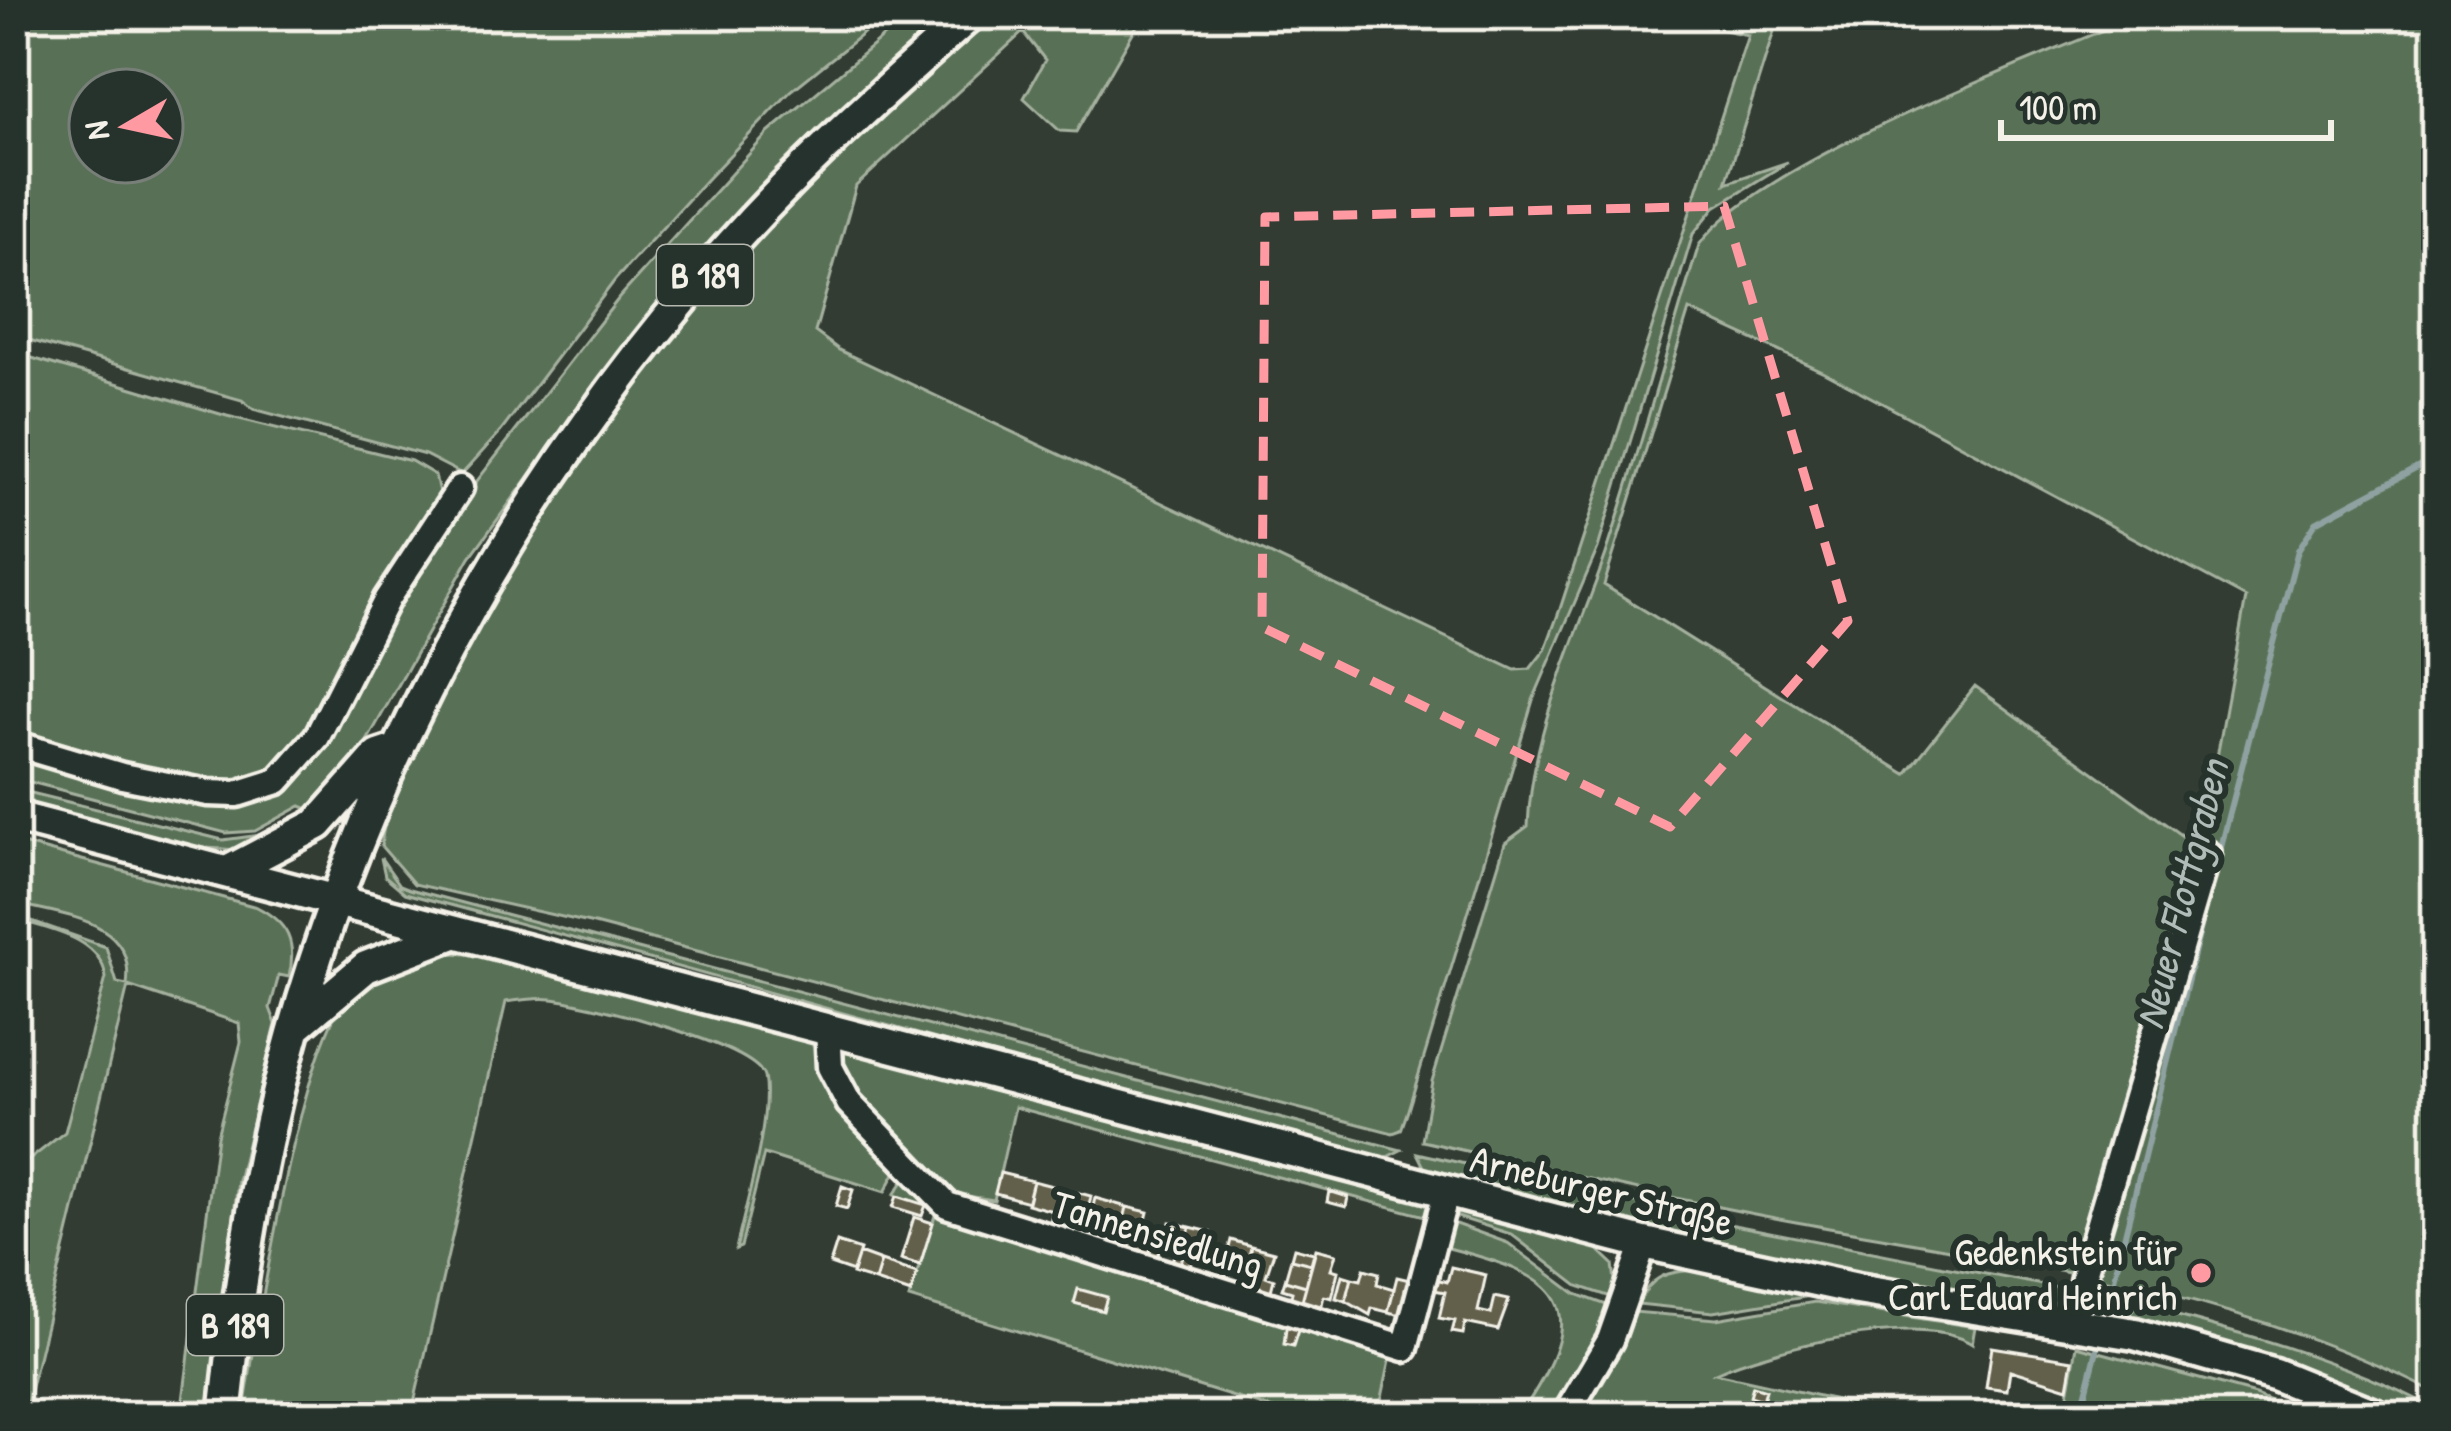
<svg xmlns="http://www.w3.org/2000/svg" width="2451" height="1431" font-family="'Patrick Hand',sans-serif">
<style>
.green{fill:#587156;stroke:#a6b19f;stroke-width:3;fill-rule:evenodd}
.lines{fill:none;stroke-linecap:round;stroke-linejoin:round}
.stream{stroke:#8fa2a1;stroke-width:6}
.building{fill:#62614c;stroke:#f4f1e8;stroke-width:3}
.minor-casing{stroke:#f4f1e8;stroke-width:33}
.major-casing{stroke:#f4f1e8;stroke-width:39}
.minor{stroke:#26332d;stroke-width:24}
.major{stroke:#26332d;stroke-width:30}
.marked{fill:none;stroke:#ff9aa2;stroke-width:9;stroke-dasharray:24 15;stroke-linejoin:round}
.poi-dot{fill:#ff9aa2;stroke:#26332d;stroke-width:4.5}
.labels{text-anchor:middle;stroke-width:12;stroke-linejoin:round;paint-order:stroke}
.shield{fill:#26332d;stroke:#b6b8b0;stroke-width:3}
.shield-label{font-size:36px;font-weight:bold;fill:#f4f1e8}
.street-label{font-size:39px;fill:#f4f1e8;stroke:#26332d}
.poi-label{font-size:39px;fill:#f4f1e8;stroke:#26332d;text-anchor:end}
.water-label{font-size:42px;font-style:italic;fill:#b0bcb8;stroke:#26332d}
</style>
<rect width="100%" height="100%" fill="#323c33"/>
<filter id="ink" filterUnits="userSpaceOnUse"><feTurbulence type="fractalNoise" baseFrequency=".00833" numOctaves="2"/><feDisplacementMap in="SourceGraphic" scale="24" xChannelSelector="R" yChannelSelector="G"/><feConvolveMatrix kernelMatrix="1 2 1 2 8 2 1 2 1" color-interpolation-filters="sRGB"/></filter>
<g filter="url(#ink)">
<path class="green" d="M15 15H886L791 91 707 179 615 280 502 430 462 474 425 455 253 409 242 400 15 336ZM90 90H162V162H90Z
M909 15H950L697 262 618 356 470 557 357 759 316 812 301 806 255 831 226 833 15 778V753L110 780 288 784 313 760 435 535 619 298 768 133Z
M991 15H1143L1076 132 1060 131 1024 98 1045 60 1023 32 856 186 815 332 839 350 1515 670 1530 669 1545 650 1560 609 1748 35 1651 15H1779L1726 183 1788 162 1715 207 1693 234 1598 548 1533 700 1408 1110 1401 1130 1393 1133 594 924 414 884 381 846C385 799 419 747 439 704 567 430 766 213 991 15Z
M2139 15H2436V1393C2239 1291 2011 1261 1796 1222 1670 1199 1546 1169 1422 1141L1432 1081 1505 843 1528 826C1532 727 1574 646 1606 554 1640 452 1667 347 1699 245 1758 161 2036 60 2139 15ZM1689 310 1824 372 2246 598 2200 849 1975 686 1906 774 1604 585Z
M15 353 227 416 411 461 435 475 440 497C409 554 311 763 257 782 197 803 76 753 15 736Z
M15 789 223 840 268 834 241 850 187 847 15 803Z
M15 842 257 907C288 923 297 942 289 977L279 975 270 1008 276 1024 238 1181 210 1416H181L217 1136 241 1042 239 1023 128 986 24 1416H15V1171L65 1132 106 978C101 937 49 930 15 919V915L106 947 117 983 127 985C136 919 64 916 15 903Z
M381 858 400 885 410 889 1401 1150 1379 1161C1054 1074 731 979 405 893L385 876Z
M437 952 481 955 812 1041 898 1168 885 1192 764 1154 741 1247 736 1249C745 1208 772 1115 764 1077 757 1045 586 1003 552 999 537 997 521 1000 506 1002L411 1416H243C256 1337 301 1034 353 990 374 973 412 963 437 952Z
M847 1048 1428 1199 1433 1219 1416 1280H1410L1425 1216 1015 1107 994 1200 946 1193 871 1120 836 1054Z
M1417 1153 1729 1224 2068 1290V1307L1900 1283 1665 1235 1427 1173Z
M906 1177 926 1194 1392 1351 1378 1416H1296L909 1298 937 1209 894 1195Z
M1464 1209 1591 1243 1613 1264 1617 1299 1578 1286 1511 1234 1451 1215Z
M1447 1221 1508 1243 1576 1294 1615 1308 1553 1416H1519C1597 1303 1562 1276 1444 1247L1419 1344 1414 1342Z
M1698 1270 1817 1295 1713 1312 1638 1304C1651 1275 1668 1271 1698 1270Z
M1815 1302 1975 1327 1972 1344C1920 1311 1768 1349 1715 1373L1851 1403 1847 1416H1575L1634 1312 1716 1319Z
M2136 1305C2240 1332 2341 1359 2436 1409V1416H2406L2127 1318Z
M2077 1346 2255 1394 2311 1416H2064Z"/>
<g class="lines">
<path class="stream" d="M2218 859 2298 550 2316 522 2436 458
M2104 1319 2213 878
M2080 1416 2100 1338"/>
</g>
<path class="building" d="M1000 1173 1033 1181 1028 1202 995 1193Z
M1033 1181 1064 1189 1056 1219 1051 1218 1053 1211 1027 1204Z
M842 1186 853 1190 847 1209 836 1206Z
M1064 1189 1091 1196 1086 1219 1058 1212Z
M1329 1191 1348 1197 1346 1207 1327 1202Z
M897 1196 926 1205 922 1216 893 1207Z
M1095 1198 1127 1207 1116 1251 1095 1244 1102 1217 1091 1215Z
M1127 1207 1148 1212 1141 1240 1130 1237 1127 1254 1116 1251Z
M914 1217 933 1223 920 1265 901 1259Z
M1170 1222 1190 1227 1179 1271 1160 1265 1162 1259 1172 1262 1175 1251 1164 1246Z
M1190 1227 1211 1232 1208 1245 1215 1247 1207 1263 1193 1259 1189 1274 1179 1271Z
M1130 1237 1153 1240 1147 1262 1127 1254Z
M1153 1240 1161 1242 1156 1264 1147 1262Z
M1231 1240 1251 1246 1246 1269 1225 1263Z
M837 1242 860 1250 853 1272 830 1264Z
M1251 1246 1274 1252 1266 1276 1274 1279 1269 1299 1241 1290Z
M1294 1248 1314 1253 1311 1264 1291 1259Z
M1316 1249 1336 1254 1331 1269 1338 1271 1332 1298 1324 1296 1320 1313 1300 1308Z
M859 1253 881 1261 875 1281 852 1274Z
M1291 1259 1311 1264 1306 1286 1285 1280Z
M881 1261 917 1273 911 1293 875 1281Z
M1451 1267 1486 1275 1478 1311 1491 1314 1495 1297 1509 1300 1498 1330 1465 1323 1463 1334 1452 1332 1455 1321 1439 1318 1445 1292 1434 1290 1436 1279 1447 1282Z
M1364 1269 1379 1273 1377 1284 1394 1289 1388 1312 1372 1308 1370 1315 1346 1301 1352 1278 1361 1280Z
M1342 1275 1352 1278 1346 1301 1336 1298Z
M1397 1277 1410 1280 1401 1315 1388 1312Z
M1285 1280 1306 1286 1300 1308 1289 1305 1292 1292 1282 1289Z
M1078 1289 1107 1297 1103 1311 1074 1303Z
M1287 1321 1300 1324 1293 1346 1284 1344Z
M1992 1347 2073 1360 2068 1388 2010 1370 2007 1390 1986 1387Z
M1753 1386 1766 1390 1763 1400 1750 1396Z
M1787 1404 1803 1409 1801 1416H1783Z"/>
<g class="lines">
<defs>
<path id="minor" d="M15 744 122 776 208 793 237 794 278 781 317 737 387 599 460 488
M828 1029 830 1067 849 1103 947 1205 1405 1348 1447 1190
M2075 1321 2086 1267 2208 854
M1565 1416 1610 1340 1644 1243"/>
<path id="major" d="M15 817 1644 1243 1857 1289 2135 1334 2274 1374 2377 1416
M227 872 318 824 378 756 399 749
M296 1026 366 967 454 933
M225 1416C238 1296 255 1177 286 1059 369 747 534 457 753 220 821 147 896 81 970 15"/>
</defs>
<use href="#minor" class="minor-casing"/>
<use href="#major" class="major-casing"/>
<use href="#minor" class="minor"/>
<use href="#major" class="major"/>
</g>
</g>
<path class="marked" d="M1724 206 1848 621 1670 827 1262 627 1265 217Z"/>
<circle class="poi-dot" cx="2201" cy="1273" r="12"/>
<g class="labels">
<g class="shield">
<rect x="657" y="245" width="96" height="60" rx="9"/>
<rect x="187" y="1295" width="96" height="60" rx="9"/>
</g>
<g class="shield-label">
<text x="705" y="288">B 189</text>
<text x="235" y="1338">B 189</text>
</g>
<g class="street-label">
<text transform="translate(1602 1190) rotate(14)" y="14">Arneburger Straße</text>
<text transform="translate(1158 1234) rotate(17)" y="14">Tannensiedlung</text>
</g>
<g class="poi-label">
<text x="2177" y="1265">Gedenkstein für<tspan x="2177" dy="45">Carl Eduard Heinrich</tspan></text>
</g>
<g class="water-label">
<text transform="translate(2181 894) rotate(-76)" y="15">Neuer Flottgraben</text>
</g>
</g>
<rect width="2451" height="1431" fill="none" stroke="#26332d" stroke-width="60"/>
<rect x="30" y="30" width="2391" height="1371" fill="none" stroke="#f4f1e8" stroke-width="4.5" filter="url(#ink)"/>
<g transform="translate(126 126) rotate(261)"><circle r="57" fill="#26332d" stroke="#787f78" stroke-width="3"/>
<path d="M0-9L21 45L0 30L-21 45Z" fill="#ff9aa2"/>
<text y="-18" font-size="33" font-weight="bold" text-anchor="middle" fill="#f4f1e8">N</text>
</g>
<path d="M2001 120v18h330v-18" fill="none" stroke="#f4f1e8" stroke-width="6"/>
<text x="2019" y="120" font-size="36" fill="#f4f1e8" stroke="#26332d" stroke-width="9" paint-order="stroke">100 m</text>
</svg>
